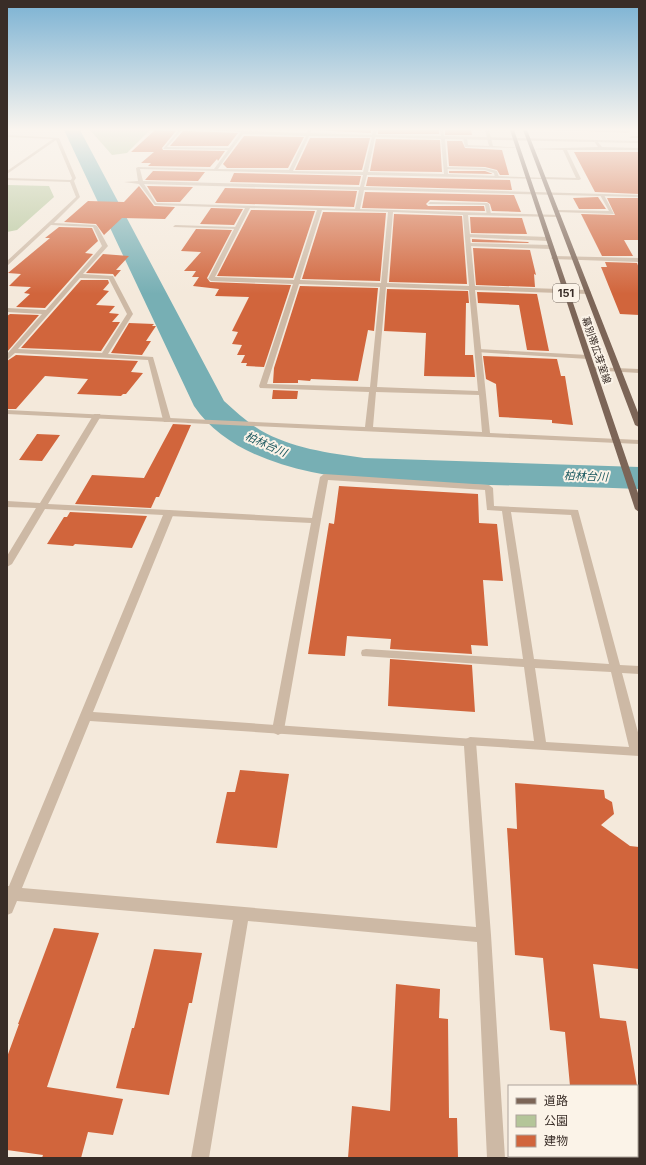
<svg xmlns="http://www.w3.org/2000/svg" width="646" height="1165" font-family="Inter,'Noto Sans JP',sans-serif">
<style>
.green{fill:#b4c599}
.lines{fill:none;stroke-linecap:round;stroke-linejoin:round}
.river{fill:#77afb4;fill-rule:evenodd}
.building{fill:#d1653c}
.service{fill:#cdb9a5;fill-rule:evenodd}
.minor{fill:#cdb9a5;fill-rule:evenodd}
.tertiary{fill:#cdb9a5;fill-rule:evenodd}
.primary{fill:#7c6557;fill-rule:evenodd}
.labels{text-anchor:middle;stroke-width:4;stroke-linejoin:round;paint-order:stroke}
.far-street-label{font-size:10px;fill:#392d27;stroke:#fbf3e8}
.shield{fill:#fbf3e8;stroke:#736861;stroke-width:1}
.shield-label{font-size:11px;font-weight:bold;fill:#392d27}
.far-water-label{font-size:11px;font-style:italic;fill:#19575e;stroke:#fbf3e8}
</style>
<rect width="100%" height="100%" fill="#f4e9db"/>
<path class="green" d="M90 130H150L127 153 112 155Z
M7 185 49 186 54 197 17 230 7 232Z"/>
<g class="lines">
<path class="river" d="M64 130H80L224 401C235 411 247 422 260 430 291 448 328 453 364 458L639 467V489C590 487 540 486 491 485 402 483 250 488 194 406Z"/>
</g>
<path class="building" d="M155 130 176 131 162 148 163 150 225 151 218 161 217 159 210 167 148 166 151 163H141L154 152H131Z
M313 130H371V133Z
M378 130H439V134H378Z
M445 130H471L472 135H445Z
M183 131 214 132 238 133 228 146H170Z
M244 136 304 137 288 168H227L223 164Z
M310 138H370L362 170H295Z
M376 139 440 140 442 172 370 171Z
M447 141H462L465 148 502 150 509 175H500L497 170 485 167 449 166Z
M574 152H639V194L595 192Z
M153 171 205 172 198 181 145 180Z
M449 171H485L493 174 449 173Z
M234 173 361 176 359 185 230 182Z
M368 177 510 180 512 190 366 186Z
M139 186 154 206 175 207 165 219 122 218 104 235 96 224 64 222 88 201 124 202Z
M147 186 193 187 180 202H157Z
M225 188 357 191 354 207 215 203Z
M365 192 514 195 521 212 492 211 490 204 487 202 430 200 426 204 428 206H484L485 211 362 208Z
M598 197 606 209H579L573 198Z
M607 198H639V240H624L633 256H602L581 214 615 215Z
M211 208 243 209 234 225 200 224Z
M251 210 315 211 293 278 217 276Z
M323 212 386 213 380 281 302 279Z
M394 214 462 216 467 284 389 282Z
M470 217 522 218 527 234 471 233Z
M59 227 92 228 98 241 85 253 93 254 45 308 16 307 30 294 24 293 31 287 9 286 21 274 8 273 50 238H45Z
M196 229 232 230 207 278 210 282 291 285 264 367 246 366 247 363H241L245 355H237L242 345 232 344 238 332 232 331 249 297 215 296 219 289 193 286 199 277H192L196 271H184L201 252 181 251Z
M472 239 528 242 529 243 472 242Z
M473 248 530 250 536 275 534 274 535 287 476 285Z
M103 254 129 256 116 270H121L115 277 113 274 86 273Z
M605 262 637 263 639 268V315L620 314 601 267H607Z
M81 280H108L109 283 103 290 109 291 96 305 115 306 109 313 119 314 112 322H120L101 351 21 348Z
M300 286 378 288 374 331 368 330 358 381 311 379 310 381 298 380V383H273L274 368Z
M387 289 468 291 469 303H466L465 355H473L475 377 424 376 426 333 384 331Z
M477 292 537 294 549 351 527 350 519 305 478 303Z
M10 314 39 315 7 352V316Z
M129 323 154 324 152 326H156L146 341H151L142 355 111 353Z
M16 355 138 361 131 372 143 373 126 394H123L121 396 77 394 88 379 45 376 16 409H7V361Z
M483 356 557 359 561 376H565L573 425 552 423V420L499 417 496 384 486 379Z
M273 390 298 391 297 399H272Z
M173 424 191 425 159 497H156L151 508 75 504 92 475 144 478Z
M37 434 60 435 42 461 19 460Z
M339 486 478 494 479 523 497 524 503 581 483 580 488 646 471 645 472 654 390 649 391 639 347 636 345 656 308 654 329 523 334 524Z
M70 512 147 516 132 548 75 544 73 546 47 544 64 517H67Z
M390 659 472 665 475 712 388 706Z
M240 770 289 774 277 848 216 843 227 792H235Z
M515 783 604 790 605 798 612 802 614 814 601 825 630 846 639 847V969L593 964 600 1018 626 1021 637 1086H570L565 1032 550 1030 543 958 515 955 507 828 517 829Z
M54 928 99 933 47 1087 123 1099 113 1135 88 1132 81 1158H42L43 1155 7 1150V1057L19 1024H18Z
M154 949 202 953 192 1003H189L169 1095 116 1088 132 1028H134Z
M396 984 440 989 439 1018 448 1019 449 1118H457L458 1158H348L352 1106 390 1111Z"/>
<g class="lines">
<path class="service" d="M485 130H489L493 146 520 148 465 147 463 138 465 137 467 138 468 145 489 146Z
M550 130H629L630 132 628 133Z
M631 136H639V138H630Z
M596 140 602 147 639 148V150H567L581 179 579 180 542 179 544 177 576 178 563 150 530 149 598 147 594 141Z
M445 167 485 168 497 171 499 177 495 178 494 173 485 170 444 169Z
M602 194 604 195 614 214 557 212 555 211 557 210 609 211 600 195Z
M430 202 487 203 489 204 491 214 487 215 485 205 428 204Z
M175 225 237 227 239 228 237 229 173 227Z
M467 234 548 237 551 239 548 241 465 237Z
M468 243 551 245 554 247 551 249 466 246V244Z
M478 349 588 355 591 357 588 359 476 352V350Z
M324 474 489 485 493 488 494 506 578 510 620 665 639 666V674L622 673 639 736V756L466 745 464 742 466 739 470 737 534 741 524 667 362 656 361 653 362 650 366 649 523 659 502 511 487 510 485 490 328 480 284 730 282 733 278 735 274 733 272 730 311 523 169 516 164 513 169 510 312 518 320 477ZM511 512 571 515 609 664 534 659ZM535 668 611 672 629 747 546 742Z"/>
<path class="minor" d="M179 130H182L167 147 229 148 241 132 210 130 307 133 308 130H312L310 133 372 135 373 130H377L376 135 441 136 440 131 443 130 444 136 639 141V143L445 139 448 174 546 178 544 179 367 175 364 187 639 195V197L364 190 360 209 561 215 559 217 468 215 475 286 588 290 591 292 588 294 475 290 490 433 639 440V444L187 423 186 421 190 419 365 427 369 392 260 388 259 386 293 284 211 281 208 279 245 208 155 205 139 184 124 182 138 181 136 168 138 167 214 169 228 150 163 149ZM243 134 306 136 289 170 218 169ZM309 136 372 137 363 172 293 171ZM375 137 441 139 444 174 368 172ZM140 169 363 175 360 187 143 181ZM144 184 359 190 355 209 156 203ZM250 208 317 210 294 280 215 277ZM322 210 388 212 381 283 300 280ZM393 212 463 215 469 286 387 283ZM299 284 380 287 370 387 267 384ZM386 287 469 290 478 391 377 387ZM376 392 479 395 482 432 373 427Z
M7 135 59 138 76 178 74 181 80 197 54 223 95 225 97 226 108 246 83 274 113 276 133 314 108 354 153 357 171 420 170 422H164L163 420 148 360 15 353 7 360V354L42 314 7 312V308L46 310 102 246 93 227 51 225 7 266V261L76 197 70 182 7 180V178L71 180 72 178 56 140 7 174V171L53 139 7 137ZM80 278 109 279 127 314 102 353 18 349Z
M554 256 639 258V262L552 259 551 258Z
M592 367 639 369V373L590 370 589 369Z
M94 414H100L101 416 48 504 169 510 174 513 93 712 474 739 476 742 491 935 505 1158H487L477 942 248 921 209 1158H191L233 920 17 901 12 913 7 915V886H9L163 515 45 509 12 564 7 567V556L36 508 7 507V501L40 503ZM90 721 464 746 476 927 22 888Z"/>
<path class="tertiary" d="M7 410 190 419 194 421 190 423 7 414Z"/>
<path class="primary" d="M510 130H514L639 496V512L635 509Z
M523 130H527L639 415V427L635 425Z"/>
</g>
<linearGradient id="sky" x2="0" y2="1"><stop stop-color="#7bb2d3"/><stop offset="0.44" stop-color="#faf5ef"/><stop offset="1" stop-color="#faf5ef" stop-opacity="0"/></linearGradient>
<rect width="646" height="294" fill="url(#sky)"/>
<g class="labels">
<g class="far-street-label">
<text transform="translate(597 350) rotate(71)" y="4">幕別帯広芽室線</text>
</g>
<rect class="shield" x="553" y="284" width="26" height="18" rx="3"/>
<g class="shield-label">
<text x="566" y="297">151</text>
</g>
<g class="far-water-label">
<text transform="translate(266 444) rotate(24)" y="4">柏林台川</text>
<text transform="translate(586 476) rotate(2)" y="4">柏林台川</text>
</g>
</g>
<rect width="646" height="1165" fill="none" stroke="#392d27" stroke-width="16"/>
<rect x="508" y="1085" width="130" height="72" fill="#fbf3e8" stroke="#ada49b"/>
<rect x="516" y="1098" width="20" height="6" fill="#7c6557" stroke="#ada49b"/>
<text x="544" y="1105" font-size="12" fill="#392d27">道路</text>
<rect x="516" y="1115" width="20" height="12" fill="#b4c599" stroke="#ada49b"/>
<text x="544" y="1125" font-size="12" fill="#392d27">公園</text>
<rect x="516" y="1135" width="20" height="12" fill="#d1653c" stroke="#ada49b"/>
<text x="544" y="1145" font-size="12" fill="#392d27">建物</text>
</svg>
